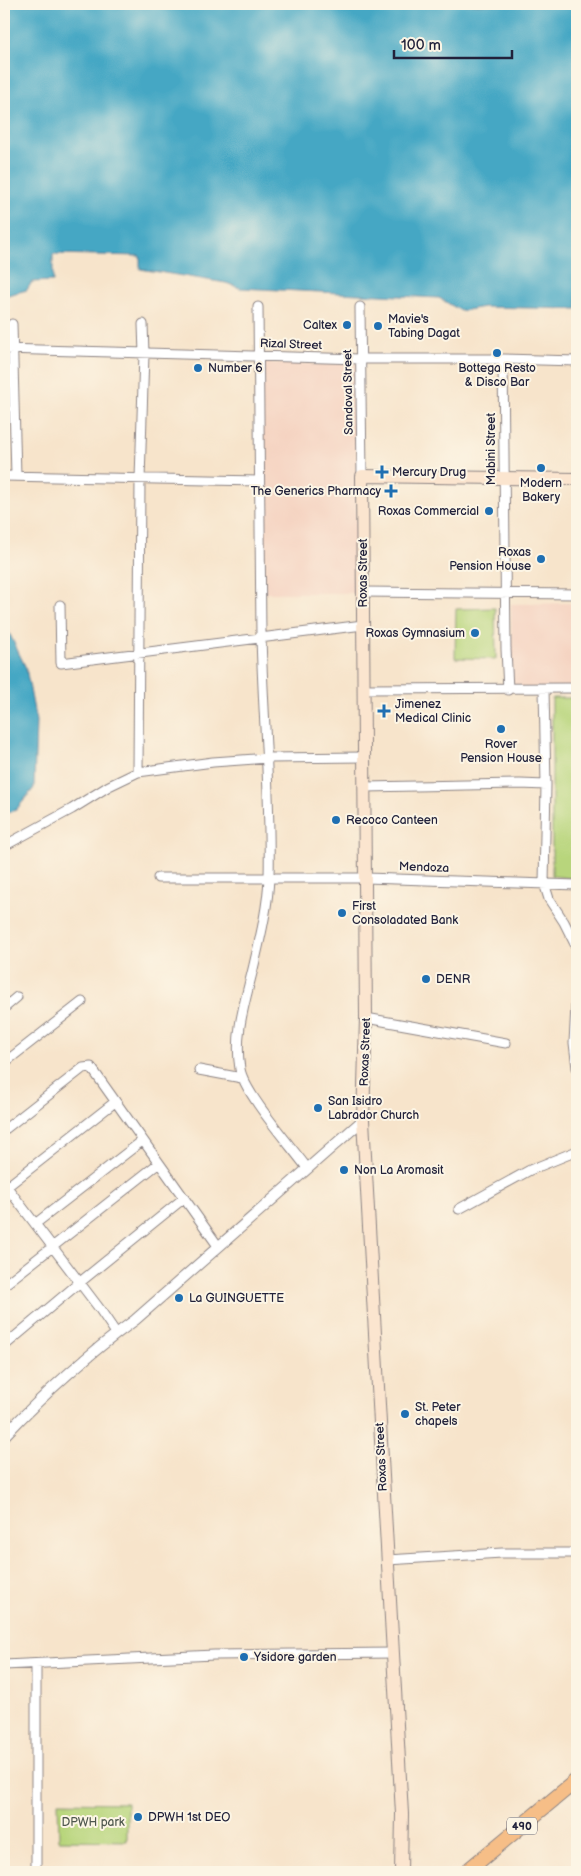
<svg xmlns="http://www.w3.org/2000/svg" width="581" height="1876" font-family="'Balsamiq Sans',sans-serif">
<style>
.built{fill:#f5d3c1}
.green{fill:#b8d57b;stroke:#6d7c5b}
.water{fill:#45a7c4;stroke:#346480}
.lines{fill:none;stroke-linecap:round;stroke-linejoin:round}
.minor-casing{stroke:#8c8383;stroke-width:11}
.tertiary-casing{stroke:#8c8383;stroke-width:12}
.secondary-casing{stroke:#8c8383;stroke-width:14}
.primary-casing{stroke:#8c8383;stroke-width:16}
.minor{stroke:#fff;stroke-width:9}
.tertiary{stroke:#fff;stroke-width:10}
.secondary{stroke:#fbe5cf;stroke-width:12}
.primary{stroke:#f6be87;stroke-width:14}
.poi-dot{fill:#1f6fb2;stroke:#fcf5e5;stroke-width:2}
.labels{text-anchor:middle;stroke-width:4;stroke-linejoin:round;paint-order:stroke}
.shield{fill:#fcf5e5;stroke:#63616e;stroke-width:1}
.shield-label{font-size:11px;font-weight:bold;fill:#22223b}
.poi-label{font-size:12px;fill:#22223b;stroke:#fcf5e5;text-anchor:start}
.street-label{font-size:12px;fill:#22223b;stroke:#fcf5e5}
.park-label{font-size:12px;fill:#4f584e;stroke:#fcf5e5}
</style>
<rect width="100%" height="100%" fill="#fcf5e5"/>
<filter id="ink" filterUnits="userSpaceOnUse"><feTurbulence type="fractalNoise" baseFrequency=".02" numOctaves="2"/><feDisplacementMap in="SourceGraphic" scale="10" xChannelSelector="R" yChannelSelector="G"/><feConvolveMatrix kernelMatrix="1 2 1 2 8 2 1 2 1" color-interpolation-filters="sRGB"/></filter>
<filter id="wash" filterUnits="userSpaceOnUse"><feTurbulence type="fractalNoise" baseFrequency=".0096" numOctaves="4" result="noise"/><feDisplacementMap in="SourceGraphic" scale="20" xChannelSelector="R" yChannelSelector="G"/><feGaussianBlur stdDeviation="1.12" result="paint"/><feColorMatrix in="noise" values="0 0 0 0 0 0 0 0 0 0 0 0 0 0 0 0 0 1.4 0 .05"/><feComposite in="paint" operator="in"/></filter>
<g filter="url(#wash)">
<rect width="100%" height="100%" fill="#f7e4cb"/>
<path class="built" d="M260 363 357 364 356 593H265Z
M577 603V688L512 689 511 604Z"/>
<path class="green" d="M495 608 496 659 455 658 456 609Z
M552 698H577V879L552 876Z
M58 1802 127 1803V1841L59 1840Z"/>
<path class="water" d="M4 4H577V309L484 307 461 311 439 298 240 288 226 283 140 269V256L53 254V281L32 282 27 290 4 296Z
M4 622 26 668 36 721 34 788 16 810 4 814Z"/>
</g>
<g filter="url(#ink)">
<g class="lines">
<defs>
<path id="minor" d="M258 307C258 417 259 527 261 636 263 716 271 796 269 877 268 907 260 939 253 969 245 1002 234 1034 240 1069 244 1093 291 1146 307 1168
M360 307 362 476
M12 324 16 476
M4 349 360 359H503L577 361
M503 359 506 649 508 690
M4 476 259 481
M363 592 577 594
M60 605 61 663 363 625
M365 689 577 688
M138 772 140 479 144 354 143 324
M546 785 544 883 549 899 564 922 577 948
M366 787 520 784 546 785 544 689
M4 846 72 809 109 786 138 772 213 762 268 758 365 757
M158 878H366L577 885
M577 987 574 1043 577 1068
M4 1008 17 997
M366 1018 506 1043
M4 1063 82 1002
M199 1070 242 1078
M4 1130 83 1068 91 1067 218 1246
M4 1183 99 1308 116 1333
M4 1189 115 1102
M459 1209 530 1170 577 1151
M35 1224 142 1141
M4 1285 159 1163
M4 1346 79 1283 184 1198
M4 1416 12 1427
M387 1560 502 1553H577
M36 1664V1872
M4 1665 214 1655 393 1653
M476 1864 483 1872"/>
<path id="tertiary" d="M4 1436C44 1394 88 1354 135 1320L363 1120"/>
<path id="secondary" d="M401 1872 402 1814 363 1120 366 1018 362 476 577 479"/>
<path id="primary" d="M466 1872 577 1780"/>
</defs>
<use href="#minor" class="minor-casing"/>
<use href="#tertiary" class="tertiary-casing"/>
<use href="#secondary" class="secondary-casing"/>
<use href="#primary" class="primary-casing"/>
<use href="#minor" class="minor"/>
<use href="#tertiary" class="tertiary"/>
<use href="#secondary" class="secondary"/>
<use href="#primary" class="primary"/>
</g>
</g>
<g class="poi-dot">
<circle cx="347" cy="325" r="5"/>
<circle cx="378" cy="326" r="5"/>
<circle cx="497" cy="353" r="5"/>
<circle cx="198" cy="368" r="5"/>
<circle cx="541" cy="468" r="5"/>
<path d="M379.5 464.5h5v5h5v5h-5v5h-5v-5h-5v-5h5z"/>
<path d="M388.5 483.5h5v5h5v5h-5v5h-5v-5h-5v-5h5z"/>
<circle cx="489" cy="511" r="5"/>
<circle cx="541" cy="559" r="5"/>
<circle cx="475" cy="633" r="5"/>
<path d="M381.5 703.5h5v5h5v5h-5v5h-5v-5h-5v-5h5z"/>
<circle cx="501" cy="729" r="5"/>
<circle cx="336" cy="820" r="5"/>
<circle cx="342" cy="913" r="5"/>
<circle cx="426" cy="979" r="5"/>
<circle cx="318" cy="1108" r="5"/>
<circle cx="344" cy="1170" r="5"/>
<circle cx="179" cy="1298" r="5"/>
<circle cx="405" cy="1414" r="5"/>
<circle cx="244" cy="1657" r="5"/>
<circle cx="138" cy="1817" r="5"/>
</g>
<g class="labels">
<rect class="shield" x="507" y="1817.5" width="30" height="17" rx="4"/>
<g class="shield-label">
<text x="522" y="1830">490</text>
</g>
<g class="poi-label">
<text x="388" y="323">Mavie's<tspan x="388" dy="14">Tabing Dagat</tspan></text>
<text x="337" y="329" text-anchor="end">Caltex</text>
<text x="208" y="372">Number 6</text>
<text x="497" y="372" text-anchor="middle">Bottega Resto<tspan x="497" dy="14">&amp; Disco Bar</tspan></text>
<text x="392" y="476">Mercury Drug</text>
<text x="541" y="487" text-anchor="middle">Modern<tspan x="541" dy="14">Bakery</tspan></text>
<text x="381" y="495" text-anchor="end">The Generics Pharmacy</text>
<text x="479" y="515" text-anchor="end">Roxas Commercial</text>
<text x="531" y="556" text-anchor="end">Roxas<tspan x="531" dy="14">Pension House</tspan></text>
<text x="465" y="637" text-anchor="end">Roxas Gymnasium</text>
<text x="395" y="708">Jimenez<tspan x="395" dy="14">Medical Clinic</tspan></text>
<text x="501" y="748" text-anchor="middle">Rover<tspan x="501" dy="14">Pension House</tspan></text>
<text x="346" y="824">Recoco Canteen</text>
<text x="352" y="910">First<tspan x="352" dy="14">Consoladated Bank</tspan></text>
<text x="436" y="983">DENR</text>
<text x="328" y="1105">San Isidro<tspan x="328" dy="14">Labrador Church</tspan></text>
<text x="354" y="1174">Non La Aromasit</text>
<text x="189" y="1302">La GUINGUETTE</text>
<text x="415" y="1411">St. Peter<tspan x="415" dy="14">chapels</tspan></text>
<text x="254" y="1661">Ysidore garden</text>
<text x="148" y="1821">DPWH 1st DEO</text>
</g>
<g class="street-label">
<text transform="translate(291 344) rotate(2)" y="4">Rizal Street</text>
<text transform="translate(348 392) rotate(-91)" y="4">Sandoval Street</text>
<text transform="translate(491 449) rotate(-90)" y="4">Mabini Street</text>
<text transform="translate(363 573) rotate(-90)" y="4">Roxas Street</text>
<text transform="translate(424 867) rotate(2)" y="4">Mendoza</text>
<text transform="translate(365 1052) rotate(-88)" y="4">Roxas Street</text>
<text transform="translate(381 1457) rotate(-93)" y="4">Roxas Street</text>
</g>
<g class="park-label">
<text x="93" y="1826">DPWH park</text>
</g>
</g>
<rect width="581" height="1876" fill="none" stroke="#fcf5e5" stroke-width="20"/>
<path d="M394 50v8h118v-8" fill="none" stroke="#22223b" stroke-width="2.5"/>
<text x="401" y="50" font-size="15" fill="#22223b" stroke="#fcf5e5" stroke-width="4" paint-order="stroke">100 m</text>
</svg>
